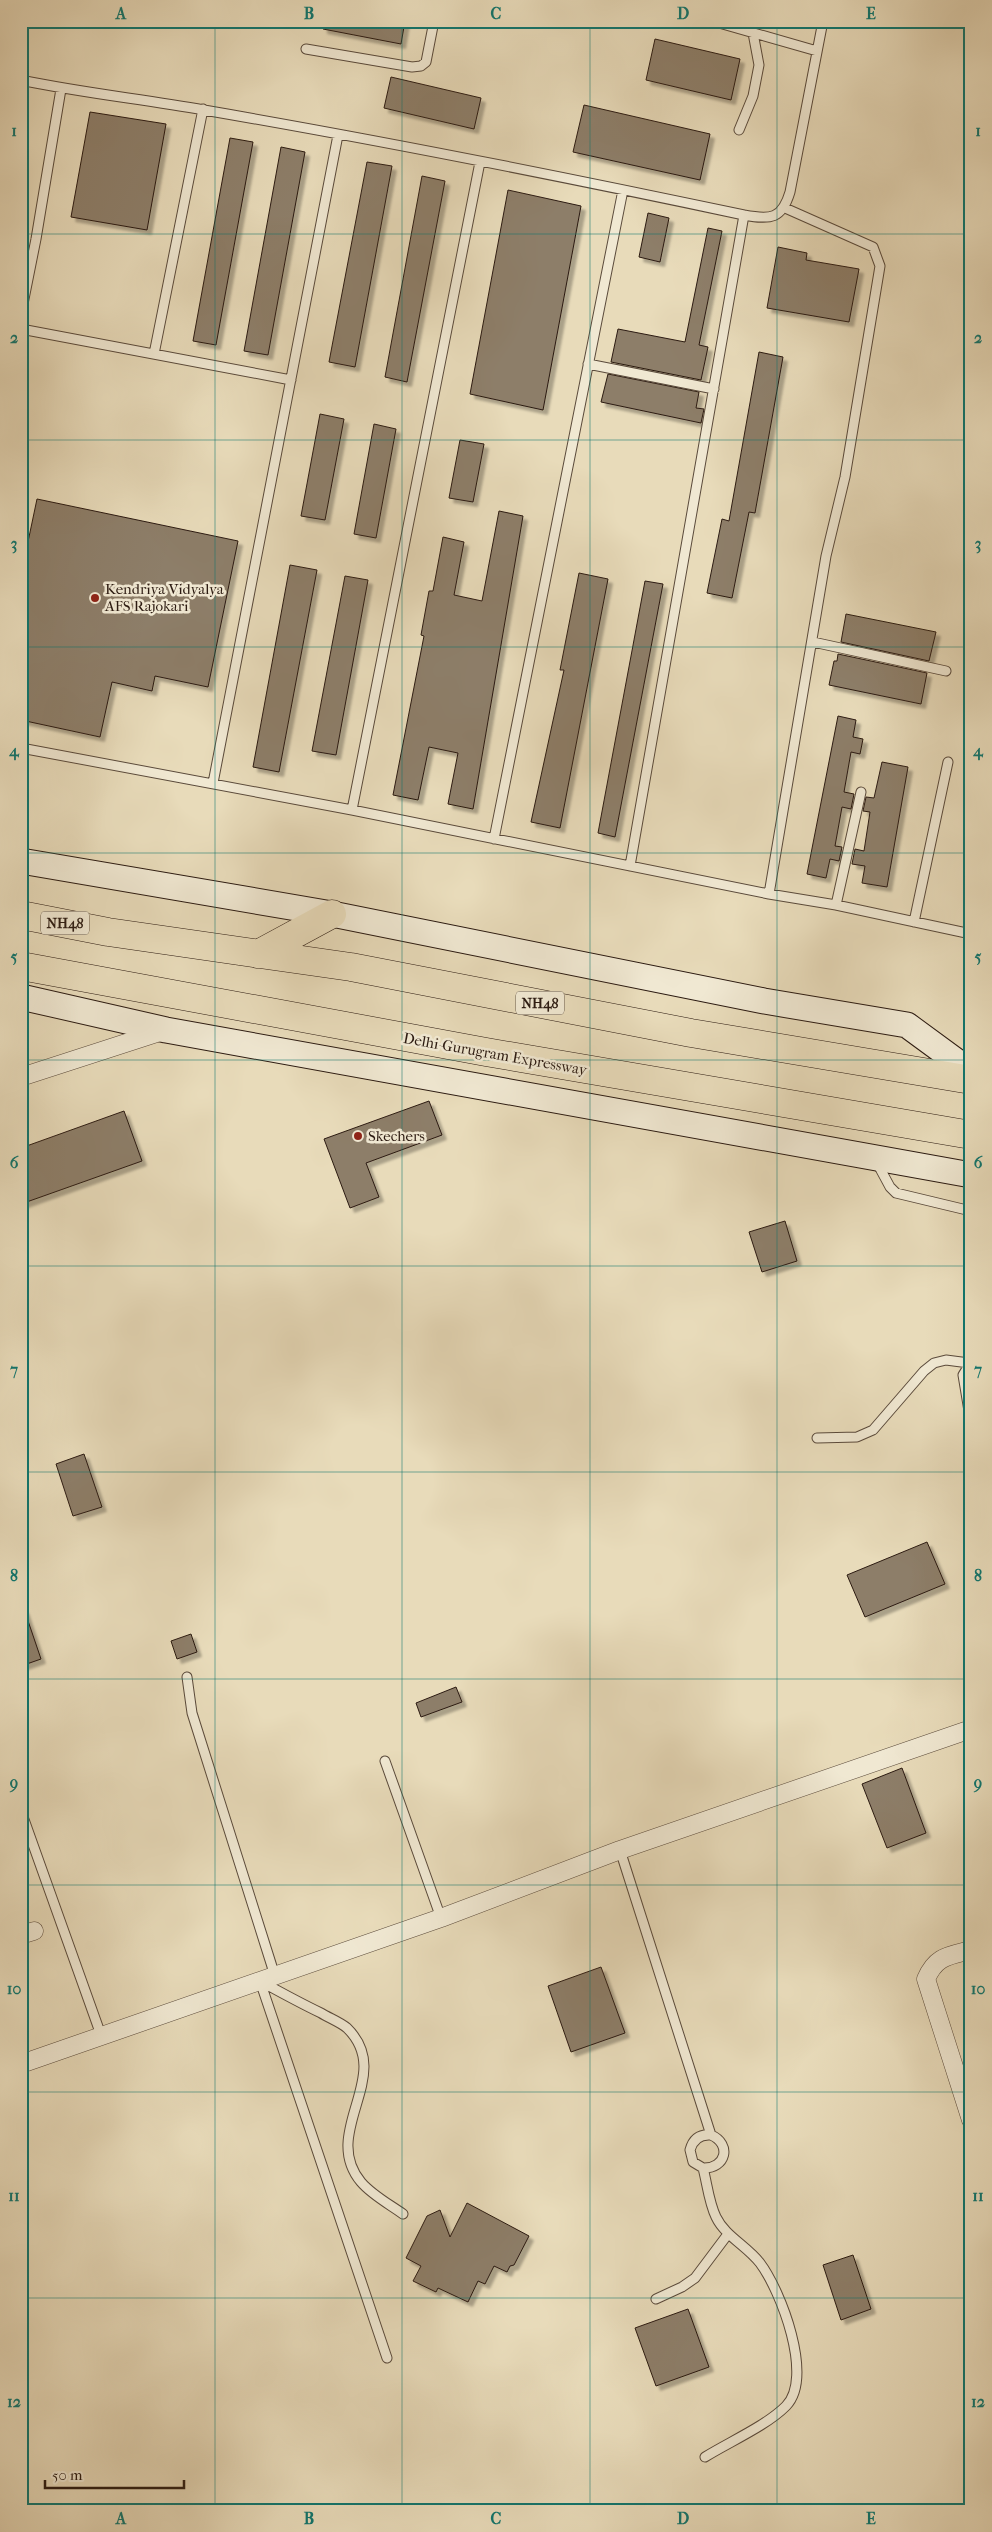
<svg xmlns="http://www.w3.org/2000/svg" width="992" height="2532" font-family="'IM FELL French Canon',serif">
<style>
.building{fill:#8d7e69;stroke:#2b1a11;filter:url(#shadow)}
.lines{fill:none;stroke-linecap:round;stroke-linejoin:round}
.lane-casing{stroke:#5a4a3b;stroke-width:11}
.street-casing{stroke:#5a4a3b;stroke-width:19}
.secondary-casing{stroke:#2b1a11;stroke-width:27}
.highway-casing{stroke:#2b1a11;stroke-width:29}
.lane{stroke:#f0e8d2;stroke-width:9}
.street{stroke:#f0e8d2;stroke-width:18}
.secondary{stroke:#f0e8d2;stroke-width:25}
.highway{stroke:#e8dbba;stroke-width:28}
.grid{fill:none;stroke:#0f766e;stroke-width:1;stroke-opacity:0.55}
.poi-dot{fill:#8f2418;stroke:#f0e8d2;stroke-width:2}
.labels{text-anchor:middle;stroke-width:5;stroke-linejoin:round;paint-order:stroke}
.shield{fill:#f0e8d2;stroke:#66584b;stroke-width:1}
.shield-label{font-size:14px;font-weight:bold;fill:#2b1a11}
.poi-label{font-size:15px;fill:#2b1a11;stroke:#f0e8d2;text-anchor:start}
.street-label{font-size:15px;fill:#2b1a11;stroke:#f0e8d2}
.neatline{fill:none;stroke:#0f766e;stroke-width:2}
.grid-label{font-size:16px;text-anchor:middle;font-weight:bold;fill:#0f766e}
</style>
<defs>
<filter id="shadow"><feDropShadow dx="4.5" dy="4.5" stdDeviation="1" flood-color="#0004"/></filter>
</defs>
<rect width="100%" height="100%" fill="#e8dbba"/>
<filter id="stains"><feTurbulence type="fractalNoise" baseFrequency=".004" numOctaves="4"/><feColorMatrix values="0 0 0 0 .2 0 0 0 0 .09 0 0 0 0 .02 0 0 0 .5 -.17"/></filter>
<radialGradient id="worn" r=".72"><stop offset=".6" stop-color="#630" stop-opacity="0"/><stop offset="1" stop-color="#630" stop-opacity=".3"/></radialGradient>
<path class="building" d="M323 21H405L401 44 323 29Z
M655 39 740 59 731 100 646 80Z
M391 77 481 98 474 129 384 108Z
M584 105 710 134 700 180 573 152Z
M90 112 166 124 147 230 71 217Z
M230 138 253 142 216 345 193 341Z
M281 147 305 152 268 355 244 351Z
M367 162 392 166 355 367 329 362Z
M422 176 445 181 407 382 385 377Z
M508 190 581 206 543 410 470 394Z
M648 213 669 218 660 262 639 257Z
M708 228 722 231 699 345 708 347 701 380 611 362 618 329 685 342Z
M778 247 807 253 806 260 859 269 849 322 767 308Z
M759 352 783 357 755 513 749 512 732 598 707 593 722 519 729 521Z
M608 374 699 392 696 408 704 409 701 423 601 402Z
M320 414 344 419 325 520 301 516Z
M374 424 396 429 376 538 354 534Z
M460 440 484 444 473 502 449 498Z
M37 499 238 541 208 687 155 676 152 691 112 682 100 737 21 720V575Z
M499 511 523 516 473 809 448 804 458 753 429 747 418 800 393 795 424 636 421 635 429 591H433L443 537 464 542 454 595 482 601Z
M290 565 317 570 279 772 253 767Z
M579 573 608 579 560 828 531 822 564 670H560Z
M345 576 368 580 336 755 312 751Z
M645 581 663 584 615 837 598 833Z
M846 614 936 632 929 661 841 642Z
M838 654 927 673 921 704 829 685 834 661H837Z
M838 716 856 720 853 737 863 739 860 754 851 752 844 792 854 794 851 809 842 807 835 846 842 847 839 861 830 859 826 878 807 874Z
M882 762 908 767 887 887 862 883 865 866 852 864 855 849 864 851 870 812 863 811 866 797 874 798Z
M429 1101 442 1135 366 1163 379 1197 350 1208 324 1139Z
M124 1111 142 1161 21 1204V1148Z
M785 1221 797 1261 762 1272 749 1232Z
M84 1454 102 1507 73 1516 56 1464Z
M927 1542 945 1584 865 1617 847 1575Z
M21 1609H24L41 1659 21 1666Z
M191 1634 197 1652 177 1659 171 1641Z
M456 1687 462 1702 421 1717 416 1703Z
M902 1768 926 1833 887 1848 862 1784Z
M601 1967 625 2033 571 2052 548 1986Z
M467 2203 529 2236 514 2265 510 2266 507 2272 494 2266 485 2284 478 2281 468 2302 438 2288 436 2292 413 2281 421 2266 406 2258 427 2216 440 2210 450 2237Z
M853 2255 871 2309 841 2320 823 2265Z
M688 2309 709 2367 656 2386 635 2328Z"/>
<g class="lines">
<defs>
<path id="lane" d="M712 21 817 51
M306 49 412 67 421 66 426 62 434 21
M21 80C82 93 143 99 204 110 384 141 565 177 744 215
M739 130 753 96 759 65 753 33
M21 314 36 239 61 89
M21 329 291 380
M154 354 203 109
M588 364 714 389
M813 642 946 671
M21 748 352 810 769 894 836 905 971 934
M213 783 338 135
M352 810 480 162
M494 839 623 190
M630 866 744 215C771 220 782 219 790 192L823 21
M769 894 826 556 845 477 880 266 873 247 785 208
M836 905 861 792
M914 922 948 762
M876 1161 890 1187 896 1193 971 1211
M971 1362 963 1375 971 1423
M817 1438 857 1437 873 1430 924 1371 934 1363 946 1360 969 1363
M187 1677 192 1713 275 1976
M385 1761 441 1918
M21 1811 101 2035
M620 1850 711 2135C732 2144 726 2169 703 2168L693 2162 690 2150C693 2139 700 2134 711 2135
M260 1981 387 2358
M260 1981C280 1992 300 2003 321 2013 329 2018 340 2022 347 2028 396 2076 319 2131 361 2182 372 2195 389 2204 403 2214
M703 2168C707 2183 709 2203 716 2217 725 2236 747 2246 760 2263 781 2291 814 2377 786 2406 766 2426 729 2442 705 2457
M21 2278 23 2284
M656 2299 682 2287 695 2278 728 2234"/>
<path id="street" d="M21 1077 163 1031
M21 1935 34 1931
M971 1950C948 1956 936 1956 926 1979L971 2120
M21 2064 441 1918 620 1850 971 1729"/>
<path id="secondary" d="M21 861 332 914 764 1001 907 1025 971 1072
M21 997 166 1030 971 1175"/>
<path id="highway" d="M21 915 108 932 351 967 691 1033 971 1080
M258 954 332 914
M21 966 486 1052 971 1135"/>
</defs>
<use href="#lane" class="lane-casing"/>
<use href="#street" class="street-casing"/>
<use href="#secondary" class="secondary-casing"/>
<use href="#highway" class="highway-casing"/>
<use href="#lane" class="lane"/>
<use href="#street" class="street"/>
<use href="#secondary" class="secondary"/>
<use href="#highway" class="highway"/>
</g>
<path class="grid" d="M215 21V2511M402 21V2511M590 21V2511M777 21V2511M21 234H971M21 440H971M21 647H971M21 853H971M21 1060H971M21 1266H971M21 1472H971M21 1679H971M21 1885H971M21 2092H971M21 2298H971"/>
<g class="poi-dot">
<circle cx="95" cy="598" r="5"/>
<circle cx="358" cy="1136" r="5"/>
</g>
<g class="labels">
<g class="shield">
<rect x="41" y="911.5" width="48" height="23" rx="4"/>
<rect x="516" y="991.5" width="48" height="23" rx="4"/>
</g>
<g class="shield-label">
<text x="65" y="928">NH48</text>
<text x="540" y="1008">NH48</text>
</g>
<g class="poi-label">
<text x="105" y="594">Kendriya Vidyalya<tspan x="105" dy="17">AFS Rajokari</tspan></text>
<text x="368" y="1141">Skechers</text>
</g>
<g class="street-label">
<text transform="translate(495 1054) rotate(10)" y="5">Delhi-Gurugram Expressway</text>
</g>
</g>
<rect width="992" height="2532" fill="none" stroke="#e8dbba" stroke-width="55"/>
<path d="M45 2480v8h139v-8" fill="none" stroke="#2b1a11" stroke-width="2.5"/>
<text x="52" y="2480" font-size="15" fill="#2b1a11" stroke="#f0e8d2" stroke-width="4" paint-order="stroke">50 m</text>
<rect x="28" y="28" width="936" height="2476" class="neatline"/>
<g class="grid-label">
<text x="121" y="19">A</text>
<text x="309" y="19">B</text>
<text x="496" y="19">C</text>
<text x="683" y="19">D</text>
<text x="871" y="19">E</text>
<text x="14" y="136">1</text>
<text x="978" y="136">1</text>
<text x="14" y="343">2</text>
<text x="978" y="343">2</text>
<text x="14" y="549">3</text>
<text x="978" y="549">3</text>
<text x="14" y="756">4</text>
<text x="978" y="756">4</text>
<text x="14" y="962">5</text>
<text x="978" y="962">5</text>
<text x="14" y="1168">6</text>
<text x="978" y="1168">6</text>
<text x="14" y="1375">7</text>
<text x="978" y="1375">7</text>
<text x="14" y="1581">8</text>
<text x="978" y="1581">8</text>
<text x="14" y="1788">9</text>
<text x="978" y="1788">9</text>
<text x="14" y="1994">10</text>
<text x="978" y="1994">10</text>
<text x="14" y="2201">11</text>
<text x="978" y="2201">11</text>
<text x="14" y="2407">12</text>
<text x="978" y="2407">12</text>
<text x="121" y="2524">A</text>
<text x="309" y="2524">B</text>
<text x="496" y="2524">C</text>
<text x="683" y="2524">D</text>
<text x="871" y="2524">E</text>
</g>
<rect width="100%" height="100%" filter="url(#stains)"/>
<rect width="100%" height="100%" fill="url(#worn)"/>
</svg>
